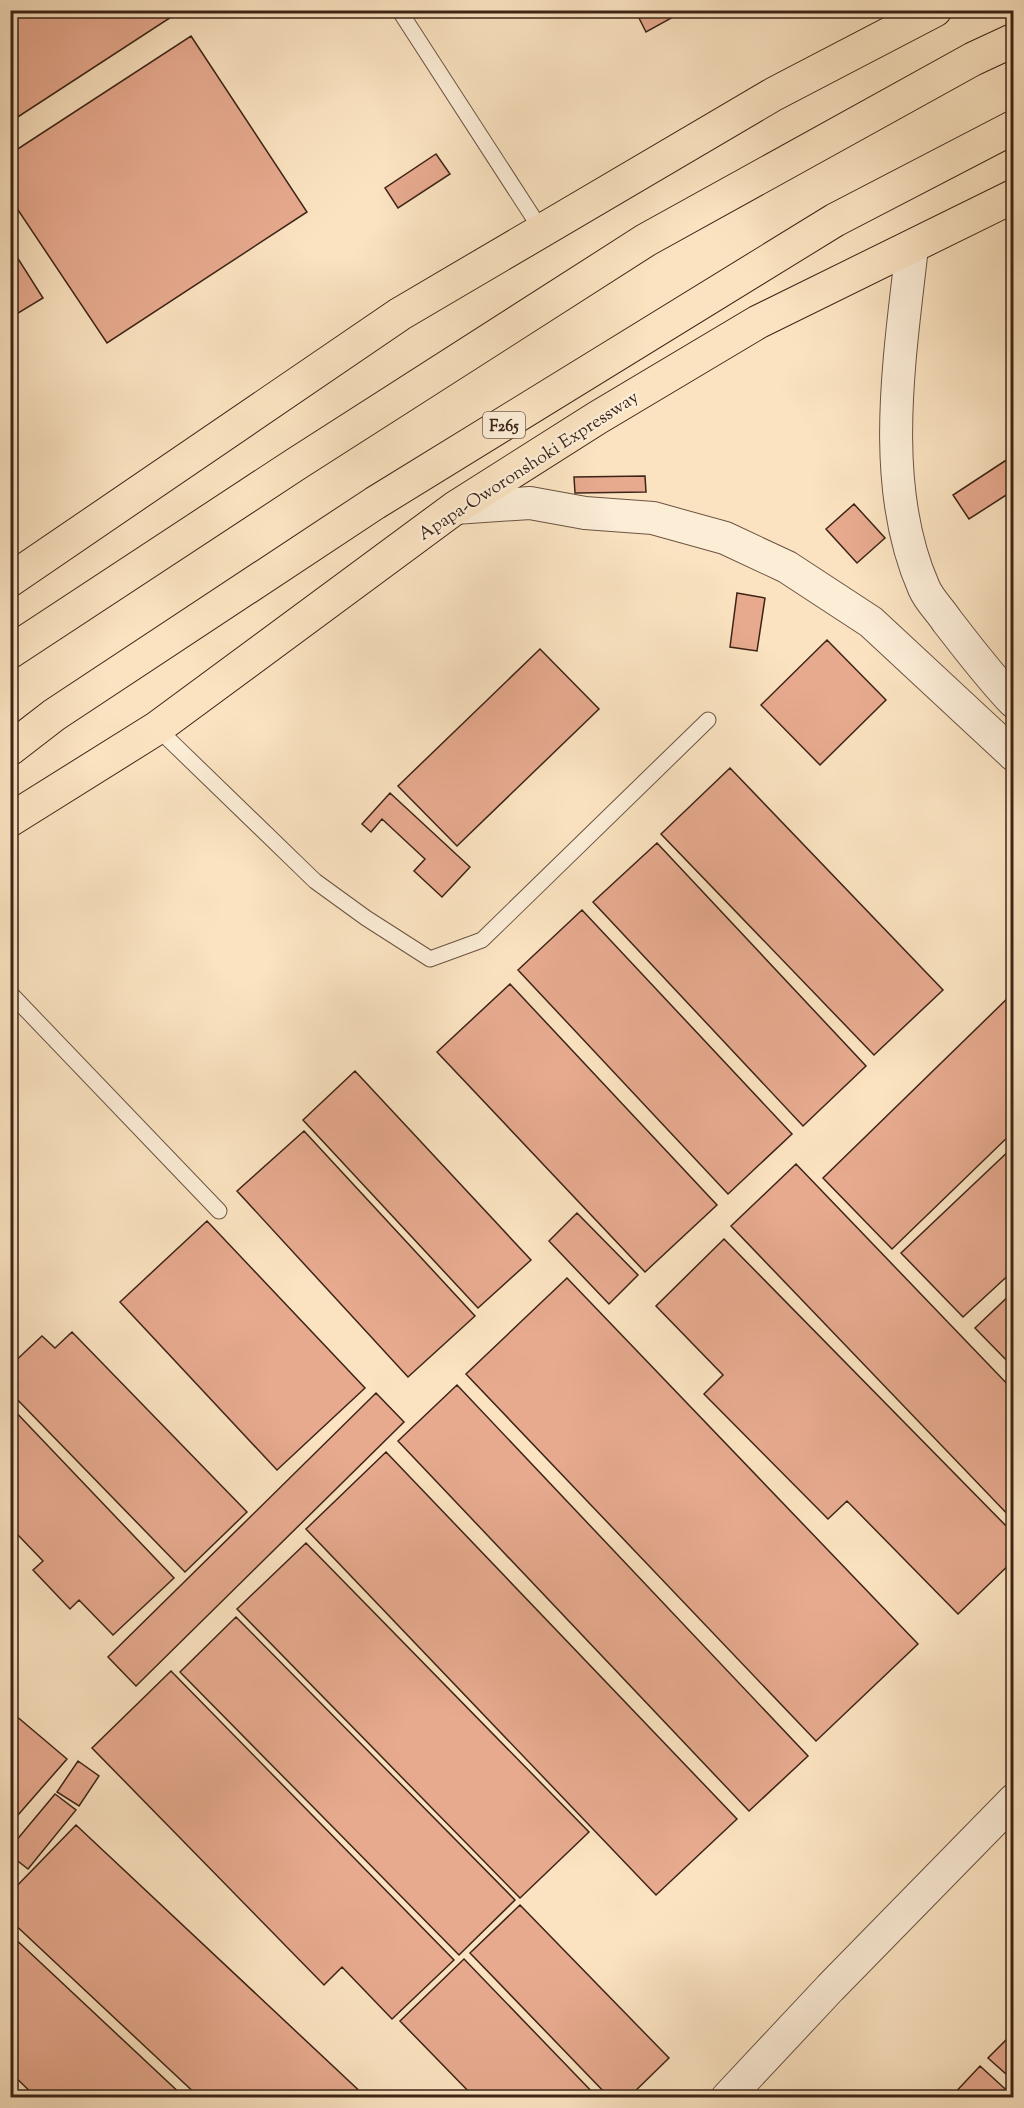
<svg xmlns="http://www.w3.org/2000/svg" width="1024" height="2108" font-family="'Sorts Mill Goudy',serif">
<style>
.building{fill:#e7aa8f;stroke:#3d2417;stroke-width:1.5}
.lines{fill:none;stroke-linecap:round;stroke-linejoin:round}
.service-casing{stroke:#6c5442;stroke-width:17}
.minor-casing{stroke:#6c5442;stroke-width:34}
.primary-casing{stroke:#3d2417;stroke-width:35}
.motorway-casing{stroke:#3d2417;stroke-width:35}
.service{stroke:#fcedd7;stroke-width:15}
.minor{stroke:#fcedd7;stroke-width:32}
.primary{stroke:#fbe3c1;stroke-width:33}
.motorway{stroke:#fbe3c1;stroke-width:33}
.labels{text-anchor:middle;stroke-width:4.5;stroke-linejoin:round;paint-order:stroke}
.shield{fill:#fcedd7;stroke:#766051;stroke-width:1.5}
.shield-label{font-size:16px;font-weight:bold;fill:#3d2417}
.street-label{font-size:18px;fill:#3d2417;stroke:#fcedd7}
</style>
<rect width="100%" height="100%" fill="#fbe3c1"/>
<filter id="stains"><feTurbulence type="fractalNoise" baseFrequency=".00333" numOctaves="4"/><feColorMatrix values="0 0 0 0 .2 0 0 0 0 .09 0 0 0 0 .02 0 0 0 .5 -.17"/></filter>
<radialGradient id="worn" r=".72"><stop offset=".6" stop-color="#630" stop-opacity="0"/><stop offset="1" stop-color="#630" stop-opacity=".3"/></radialGradient>
<path class="building" d="M10 10H182L10 122Z
M635 10H672L675 16 646 32Z
M191 36 307 212 107 343 10 198V154Z
M436 154 450 174 398 208 385 188Z
M10 246 43 298 10 318Z
M1014 455V490L969 519 953 495Z
M645 476 646 492 575 493 574 477Z
M854 504 885 538 857 563 826 529Z
M737 593 765 598 757 651 730 647Z
M827 640 886 700 820 765 761 705Z
M540 649 599 709 457 846 398 786Z
M730 768 943 990 874 1055 661 834Z
M390 793 470 867 442 897 414 871 425 859 382 819 371 832 362 824Z
M657 843 866 1066 803 1126 593 902Z
M582 910 792 1134 728 1194 518 970Z
M510 984 717 1205 645 1272 437 1052Z
M1014 992V1131L892 1249 823 1178Z
M355 1071 531 1260 478 1308 303 1120Z
M304 1131 475 1316 408 1377 237 1191Z
M1014 1146V1270L963 1317 901 1253Z
M796 1164 1014 1391V1521L731 1226Z
M577 1213 638 1275 609 1304 549 1241Z
M207 1221 365 1388 277 1470 120 1302Z
M724 1239 1014 1534V1560L958 1614 847 1501 828 1519 704 1394 723 1375 656 1306Z
M567 1278 918 1644 816 1741 466 1374Z
M1014 1291V1368L975 1328Z
M72 1332 247 1512 185 1572 10 1392 18 1384 10 1377V1366L42 1336 55 1348Z
M457 1385 808 1756 749 1811 398 1441Z
M376 1393 404 1422 136 1686 108 1657Z
M10 1406 174 1578 113 1635 79 1600 70 1609 33 1570 43 1561 18 1535 10 1542Z
M386 1452 737 1819 656 1895 306 1529Z
M306 1543 589 1832 520 1898 237 1609Z
M236 1617 515 1900 459 1955 180 1672Z
M171 1671 454 1960 392 2019 342 1967 324 1985 92 1748Z
M15 1715 67 1759 18 1815 10 1809V1720Z
M78 1761 99 1776 79 1806 57 1792Z
M55 1794 76 1810 28 1869 10 1855V1848Z
M76 1825 367 2098H200L10 1920V1893Z
M520 1905 669 2058 628 2098H610L470 1953Z
M10 1934 185 2098H37L10 2072Z
M464 1959 598 2098H475L400 2021Z
M1014 2032V2081L988 2058Z
M980 2066 1014 2097V2098H950Z"/>
<g class="lines">
<defs>
<path id="service" d="M399 10 542 231
M157 728 315 881 366 918 430 959 482 940 708 720
M10 993 219 1211"/>
<path id="minor" d="M912 247C900 356 878 484 924 588 929 600 940 610 947 621 969 649 989 676 1014 702
M455 508 530 503 585 513 653 518 725 538 787 567 871 622 1014 755
M727 2098 830 1988 1014 1800"/>
<path id="primary" d="M10 580 400 314 774 94 935 10
M10 820 157 728 455 508 597 418 758 322 1014 196"/>
<path id="motorway" d="M10 652 296 464 646 240 973 59 1014 40
M10 749 54 715 375 503 835 220 1014 127"/>
</defs>
<use href="#service" class="service-casing"/>
<use href="#minor" class="minor-casing"/>
<use href="#primary" class="primary-casing"/>
<use href="#motorway" class="motorway-casing"/>
<use href="#service" class="service"/>
<use href="#minor" class="minor"/>
<use href="#primary" class="primary"/>
<use href="#motorway" class="motorway"/>
</g>
<g class="labels">
<rect class="shield" x="483" y="412" width="42" height="26" rx="4.5"/>
<g class="shield-label">
<text x="504" y="431">F265</text>
</g>
<g class="street-label">
<text transform="translate(528 465) rotate(-33)" y="6">Apapa-Oworonshoki Expressway</text>
</g>
</g>
<rect width="1024" height="2108" fill="none" stroke="#fbe3c1" stroke-width="36"/>
<rect x="12" y="12" width="1000" height="2084" fill="none" stroke="#3d2417" stroke-width="3"/>
<rect x="18" y="18" width="988" height="2072" fill="none" stroke="#3d2417" stroke-width="1.5"/>
<rect width="100%" height="100%" filter="url(#stains)"/>
<rect width="100%" height="100%" fill="url(#worn)"/>
</svg>
